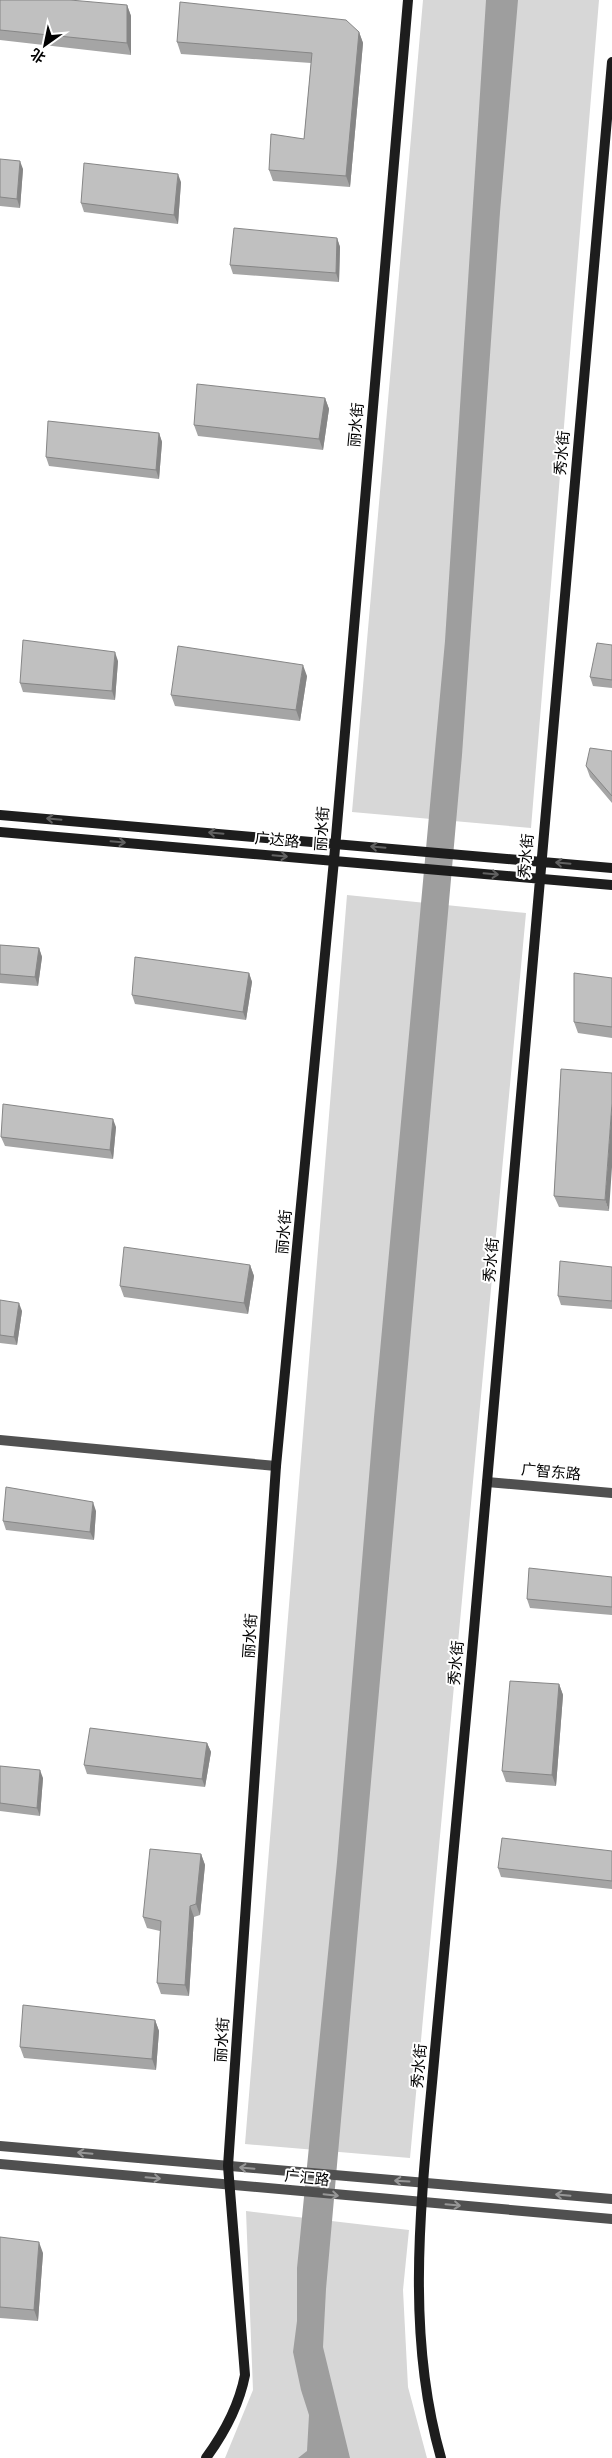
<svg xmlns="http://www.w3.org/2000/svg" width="612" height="2458" font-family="'Exo 2','Noto Sans SC',sans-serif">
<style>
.green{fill:#d7d7d7}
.water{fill:#9e9e9e}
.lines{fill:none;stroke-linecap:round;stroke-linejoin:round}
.tertiary{stroke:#505050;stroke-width:10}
.secondary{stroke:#1d1d1d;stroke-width:10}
.wall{fill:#a5a5a5}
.shaded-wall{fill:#868686}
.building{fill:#c0c0c0;stroke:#868686}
.oneway{stroke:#616161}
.oneway2{stroke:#969696}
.labels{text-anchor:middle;stroke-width:4;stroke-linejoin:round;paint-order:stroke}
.street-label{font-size:15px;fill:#000;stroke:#fff}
</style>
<rect width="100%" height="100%" fill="#fff"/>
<path class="green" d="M423 0H599L531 828 352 812Z
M347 895 526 913 410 2158 245 2144Z
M246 2211 409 2230 403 2290 408 2387 427 2458H225L253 2390Z"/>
<path class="water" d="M486 0H518L500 212 462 755 326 2289 323 2347 350 2458H298L307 2451 309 2415 301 2390 293 2352 297 2321V2268L337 1862 374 1417 445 641Z"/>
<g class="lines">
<path class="tertiary" d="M0 1440 276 1466
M487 1482 612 1493
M0 2146 612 2199
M0 2164 612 2219"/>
<path class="secondary" d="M0 815 612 868
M0 832 612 885
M206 2458C225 2432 239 2406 245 2375L228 2166 276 1466 334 860 408 0
M441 2458C403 2326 423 2185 435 2050 447 1921 459 1793 471 1664 520 1131 564 596 612 62"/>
</g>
<path class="wall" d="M0 0 127 5 131 16V55L0 40Z
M359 32 363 43 350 187 273 181 269 170 304 139 311 63 181 54 177 42Z
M0 159 23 169 20 208 0 206Z
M181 182 178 224 84 212 81 203Z
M337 238 340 247 339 282 233 274 230 265Z
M325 398 329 409 323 450 198 436 194 425Z
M159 433 162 442 159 479 49 466 46 457Z
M612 645V688L593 686 590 677Z
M118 661 115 700 23 692 20 683Z
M307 676 300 721 175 706 171 695Z
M612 751V803L590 777 586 766Z
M0 945 39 948 42 957 38 986 0 983Z
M249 973 252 982 246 1020 135 1004 132 995Z
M612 978V1038L578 1033 574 1022Z
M561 1069 609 1211 559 1207 554 1196Z
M116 1127 113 1159 5 1146 1 1137Z
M250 1265 254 1276 248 1314 124 1297 120 1286Z
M612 1267V1309L561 1305 558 1296Z
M0 1300 22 1311 17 1345 0 1343Z
M96 1511 94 1540 6 1530 3 1521Z
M612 1577V1615L530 1608 527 1599Z
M559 1684 563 1695 556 1786 506 1782 502 1771Z
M207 1743 211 1752 205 1787 87 1774 84 1765Z
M0 1766 43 1778 40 1816 0 1811Z
M612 1851V1889L501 1877 498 1868Z
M201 1854 205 1865 200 1915 194 1917 189 1996 161 1994 157 1983 160 1931 147 1928 143 1917Z
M155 2020 159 2031 156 2070 24 2058 20 2047Z
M0 2237 43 2253 38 2321 0 2318Z"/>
<path class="shaded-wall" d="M127 5 131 16V55L127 43Z
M359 32 363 43 350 187 346 176Z
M20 161 23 169 20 208 17 199Z
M178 174 181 182 178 224 174 215Z
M337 238 340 247 339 282 336 273Z
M325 398 329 409 323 450 319 439Z
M159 433 162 442 159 479 156 470Z
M115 652 118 661 115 700 112 691Z
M303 665 307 676 300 721 296 710Z
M39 948 42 957 38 986 35 977Z
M249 973 252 982 246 1020 243 1012Z
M612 1103V1167L609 1211 605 1200Z
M113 1119 116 1127 113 1159 110 1150Z
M250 1265 254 1276 248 1314 244 1303Z
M19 1303 22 1311 17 1345 14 1337Z
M93 1502 96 1511 94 1540 90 1532Z
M559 1684 563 1695 556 1786 552 1775Z
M207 1743 211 1752 205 1787 202 1779Z
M40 1770 43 1778 40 1816 37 1808Z
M201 1854 205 1865 200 1915 196 1904Z
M190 1906 194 1917 189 1996 185 1985Z
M155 2020 159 2031 156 2070 152 2059Z
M39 2242 43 2253 38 2321 34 2310Z"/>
<path class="building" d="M0 0H70L127 5V43L0 30Z
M180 2 346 20 359 32 346 176 269 170 271 134 304 139 312 53 177 42Z
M0 159 20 161 17 199 0 197Z
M84 163 178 174 174 215 81 203Z
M234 228 337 238 336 273 230 265Z
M197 384 325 398 319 439 194 425Z
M48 421 159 433 156 470 46 457Z
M23 640 115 652 112 691 20 683Z
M597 643 612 645V680L590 677Z
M178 646 303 665 296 710 171 695Z
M590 748 612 751V796L586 766Z
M0 945 39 948 35 977 0 974Z
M135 957 249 973 243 1012 132 995Z
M574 973 612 978V1027L574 1022Z
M561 1069 612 1073V1103L605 1200 554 1196Z
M3 1104 113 1119 110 1150 1 1137Z
M124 1247 250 1265 244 1303 120 1286Z
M560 1261 612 1267V1301L558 1296Z
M0 1300 19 1303 14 1337 0 1335Z
M6 1487 93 1502 90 1532 3 1521Z
M529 1568 612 1577V1607L527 1599Z
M510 1681 559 1684 552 1775 502 1771Z
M90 1728 207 1743 202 1779 84 1765Z
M0 1766 40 1770 37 1808 0 1803Z
M502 1838 612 1851V1881L498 1868Z
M150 1849 201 1854 196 1904 190 1906 185 1985 157 1983 161 1921 143 1917Z
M23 2005 155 2020 152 2059 20 2047Z
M0 2237 39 2242 34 2310 0 2307Z"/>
<defs><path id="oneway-shaft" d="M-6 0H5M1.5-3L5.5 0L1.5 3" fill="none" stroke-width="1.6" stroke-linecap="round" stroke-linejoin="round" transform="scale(1.25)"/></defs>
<g class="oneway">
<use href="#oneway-shaft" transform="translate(54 819) rotate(-175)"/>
<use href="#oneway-shaft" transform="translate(216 833) rotate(-175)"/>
<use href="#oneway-shaft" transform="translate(118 842) rotate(5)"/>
<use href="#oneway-shaft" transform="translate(378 847) rotate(-175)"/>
<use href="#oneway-shaft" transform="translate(280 856) rotate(5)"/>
<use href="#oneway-shaft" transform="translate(563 863) rotate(-175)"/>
<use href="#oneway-shaft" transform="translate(491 874) rotate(5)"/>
</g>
<g class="oneway2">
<use href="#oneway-shaft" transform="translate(85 2153) rotate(-175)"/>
<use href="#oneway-shaft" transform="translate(247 2168) rotate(-175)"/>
<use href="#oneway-shaft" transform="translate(153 2178) rotate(5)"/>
<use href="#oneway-shaft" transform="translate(402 2181) rotate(-177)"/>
<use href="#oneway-shaft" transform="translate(331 2195) rotate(6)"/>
<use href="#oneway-shaft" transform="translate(563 2195) rotate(-175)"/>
<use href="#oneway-shaft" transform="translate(453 2205) rotate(5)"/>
</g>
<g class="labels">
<g class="street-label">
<text transform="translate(356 425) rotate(-85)" y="5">丽水街</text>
<text transform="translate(562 453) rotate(-85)" y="5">秀水街</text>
<text transform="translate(322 829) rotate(-86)" y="5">丽水街</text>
<text transform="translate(277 840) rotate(5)" y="5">广达路</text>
<text transform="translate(526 856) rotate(-85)" y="5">秀水街</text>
<text transform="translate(284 1232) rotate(-85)" y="5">丽水街</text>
<text transform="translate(491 1260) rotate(-85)" y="5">秀水街</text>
<text transform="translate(551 1472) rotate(5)" y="5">广智东路</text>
<text transform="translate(250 1636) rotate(-86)" y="5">丽水街</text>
<text transform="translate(456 1663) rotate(-85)" y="5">秀水街</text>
<text transform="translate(222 2040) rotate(-86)" y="5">丽水街</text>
<text transform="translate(419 2066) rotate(-85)" y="5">秀水街</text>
<text transform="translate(307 2178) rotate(6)" y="5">广汇路</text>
</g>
</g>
<g transform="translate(45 45) rotate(213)" stroke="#ffffff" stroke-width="4" paint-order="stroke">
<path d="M0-4L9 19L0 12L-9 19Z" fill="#000000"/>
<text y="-8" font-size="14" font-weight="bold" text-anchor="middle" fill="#000000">北</text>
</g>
</svg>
